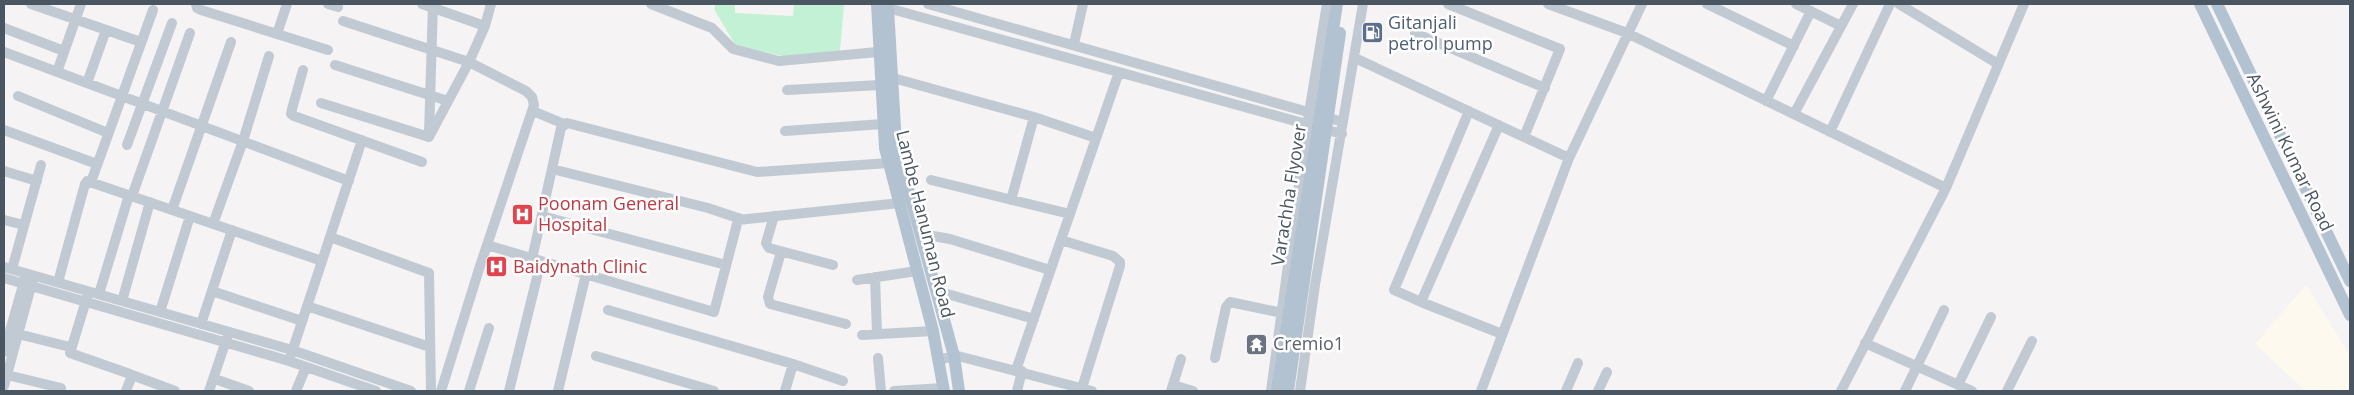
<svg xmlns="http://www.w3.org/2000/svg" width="2354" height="395" font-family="'Open Sans',sans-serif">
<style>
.commercial{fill:#fdf9ef}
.green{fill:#c3f1d5}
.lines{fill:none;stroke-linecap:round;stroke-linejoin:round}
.minor{stroke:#c1cad2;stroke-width:10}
.major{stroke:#b3c2d1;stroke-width:12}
.major-bridge{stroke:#b3c2d1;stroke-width:12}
.labels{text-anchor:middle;stroke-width:5;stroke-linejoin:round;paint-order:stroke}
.service-label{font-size:18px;fill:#4e5e75;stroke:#fff;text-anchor:start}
.street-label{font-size:18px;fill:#4a5661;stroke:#fff}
.health-label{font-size:18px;fill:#be3a42;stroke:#fff;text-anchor:start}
.worship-label{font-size:18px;fill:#5b616d;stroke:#fff;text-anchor:start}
</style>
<rect width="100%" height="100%" fill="#f5f3f3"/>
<path class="commercial" d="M2306 285 2350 355V391H2306L2255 344Z"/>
<path class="green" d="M716 4H735V13L793 16 794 4H844L840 51 783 56 736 46 714 9Z"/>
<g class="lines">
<path class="minor" d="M31 4 141 42
M196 4 197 8 201 10 328 50
M328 4 338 7
M422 4 485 26
M651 4 712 28 733 49 779 61 878 52
M928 4 1343 122
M1448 4 1560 49 1524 137
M1548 4 1627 33 1946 188
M1707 4 1794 46
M1796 4 1841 26
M1899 4 1998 64
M888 8 1342 134
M343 21 469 62 429 137
M4 28 64 51
M1415 33 1545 88
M277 34 287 4
M1074 44 1083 4
M4 52 349 181
M1355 58 1569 158
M335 65 448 101
M303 70 292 109 291 114 294 116 422 162
M57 72 81 4
M886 76 1034 117 1096 138
M87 83 106 30
M787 90 880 85
M18 96 108 133
M1766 101 1811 11
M321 103 429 137
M533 111 564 124
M1794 114 1853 4
M1499 125 1421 302 1502 334
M4 130 97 164
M785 131 883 124
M1830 132 1890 4
M429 133 433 4
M127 145 172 23
M552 169 708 208 741 219
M4 171 37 181
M931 180 1070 214
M91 182 153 10
M132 196 190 33
M1011 200 1034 117
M172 210 231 42
M542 216 726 265
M774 216 766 243 769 248 833 265
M4 220 24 225
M213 224 243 141 269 56
M922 234 950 239 1050 270
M330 237 429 273 431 391
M1061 240 1113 256 1120 262V266L1081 391
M487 245 714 312 738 220 900 203
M781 252 768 297 770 304 846 324
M532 259 561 128 567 123 757 172 889 163
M4 267 292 350 411 391
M12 269 41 165
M875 277 877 334
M4 278 289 361 376 391
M857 280 917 271
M58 282 85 184 87 181 322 261
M212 291 302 321
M937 291 1034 319
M88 294 70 353 130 374 131 378 126 391
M99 294 129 195
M122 301 150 202
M1421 302 1394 290 1469 111
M307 306 430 347
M608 310 793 364 843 381
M160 312 190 216
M201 324 232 230
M18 334 70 347
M862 335 933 331
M1865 343 1972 391
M4 352 25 278
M291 355 362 140
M596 356 714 391
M878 358 881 391
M1215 358 1226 307 1230 302 1282 313
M940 359 958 356 1092 391
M1016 370 1119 72
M7 375 61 388
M132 375 175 391
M215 379 249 391
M1173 385 1193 391
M1958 385 1991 317
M4 386 33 279
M209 391 227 338
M296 391 306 367
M441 391 480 266 534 105 532 97 526 91 469 62 485 26 491 4
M469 391 489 328
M509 391 541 261
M558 391 586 274
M785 391 793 364
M894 391 943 388
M1017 391 1022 371
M1171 391 1181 359
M1271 391 1307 125 1327 4
M1300 391 1315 285 1363 4
M1481 391 1569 158 1642 4
M1566 391 1578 363
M1598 391 1607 372
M1841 391 1946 188 2024 4
M1905 391 1944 310
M2007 391 2032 341"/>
<path class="major" d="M877 4 885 148 933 331 944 391
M2200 4 2350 315
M2217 4 2350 281
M888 8 896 145 954 356 959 391"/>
<path class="major-bridge" d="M1277 391 1337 4
M1288 391 1340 33"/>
</g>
<defs>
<symbol id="fuel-square" viewBox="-11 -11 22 22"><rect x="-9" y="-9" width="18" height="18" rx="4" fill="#5c6f8a" stroke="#fff"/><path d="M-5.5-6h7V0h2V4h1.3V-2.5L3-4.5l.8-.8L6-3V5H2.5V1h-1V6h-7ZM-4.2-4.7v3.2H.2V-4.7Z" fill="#fff"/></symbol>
<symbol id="hospital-square" viewBox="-11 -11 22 22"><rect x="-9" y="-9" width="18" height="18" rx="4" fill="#e0444e" stroke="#fff"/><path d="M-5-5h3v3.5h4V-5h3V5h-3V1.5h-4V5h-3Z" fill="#fff"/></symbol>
<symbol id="temple-square" viewBox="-11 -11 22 22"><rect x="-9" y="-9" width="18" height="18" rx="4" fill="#6b7280" stroke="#fff"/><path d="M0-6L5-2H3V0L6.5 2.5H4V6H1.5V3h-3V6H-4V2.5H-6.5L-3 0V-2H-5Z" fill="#fff"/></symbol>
</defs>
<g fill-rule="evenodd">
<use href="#fuel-square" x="1360" y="20" width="25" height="25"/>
<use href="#hospital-square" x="510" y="202" width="25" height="25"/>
<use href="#hospital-square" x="484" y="254" width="25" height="25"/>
<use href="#temple-square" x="1244" y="332" width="25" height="25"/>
</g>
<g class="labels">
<g class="service-label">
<text x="1388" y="29">Gitanjali<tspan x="1388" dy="21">petrol pump</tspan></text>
</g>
<g class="street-label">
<text transform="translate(2290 152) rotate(64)" y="6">Ashwini Kumar Road</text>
<text transform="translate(1289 195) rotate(-81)" y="6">Varachha Flyover</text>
<text transform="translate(925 224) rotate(76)" y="6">Lambe Hanuman Road</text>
</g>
<g class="health-label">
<text x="538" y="210">Poonam General<tspan x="538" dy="21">Hospital</tspan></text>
<text x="513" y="273">Baidynath Clinic</text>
</g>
<g class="worship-label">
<text x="1273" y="350">Cremio1</text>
</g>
</g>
<rect width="2354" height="395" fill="none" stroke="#4a5661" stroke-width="10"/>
</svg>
